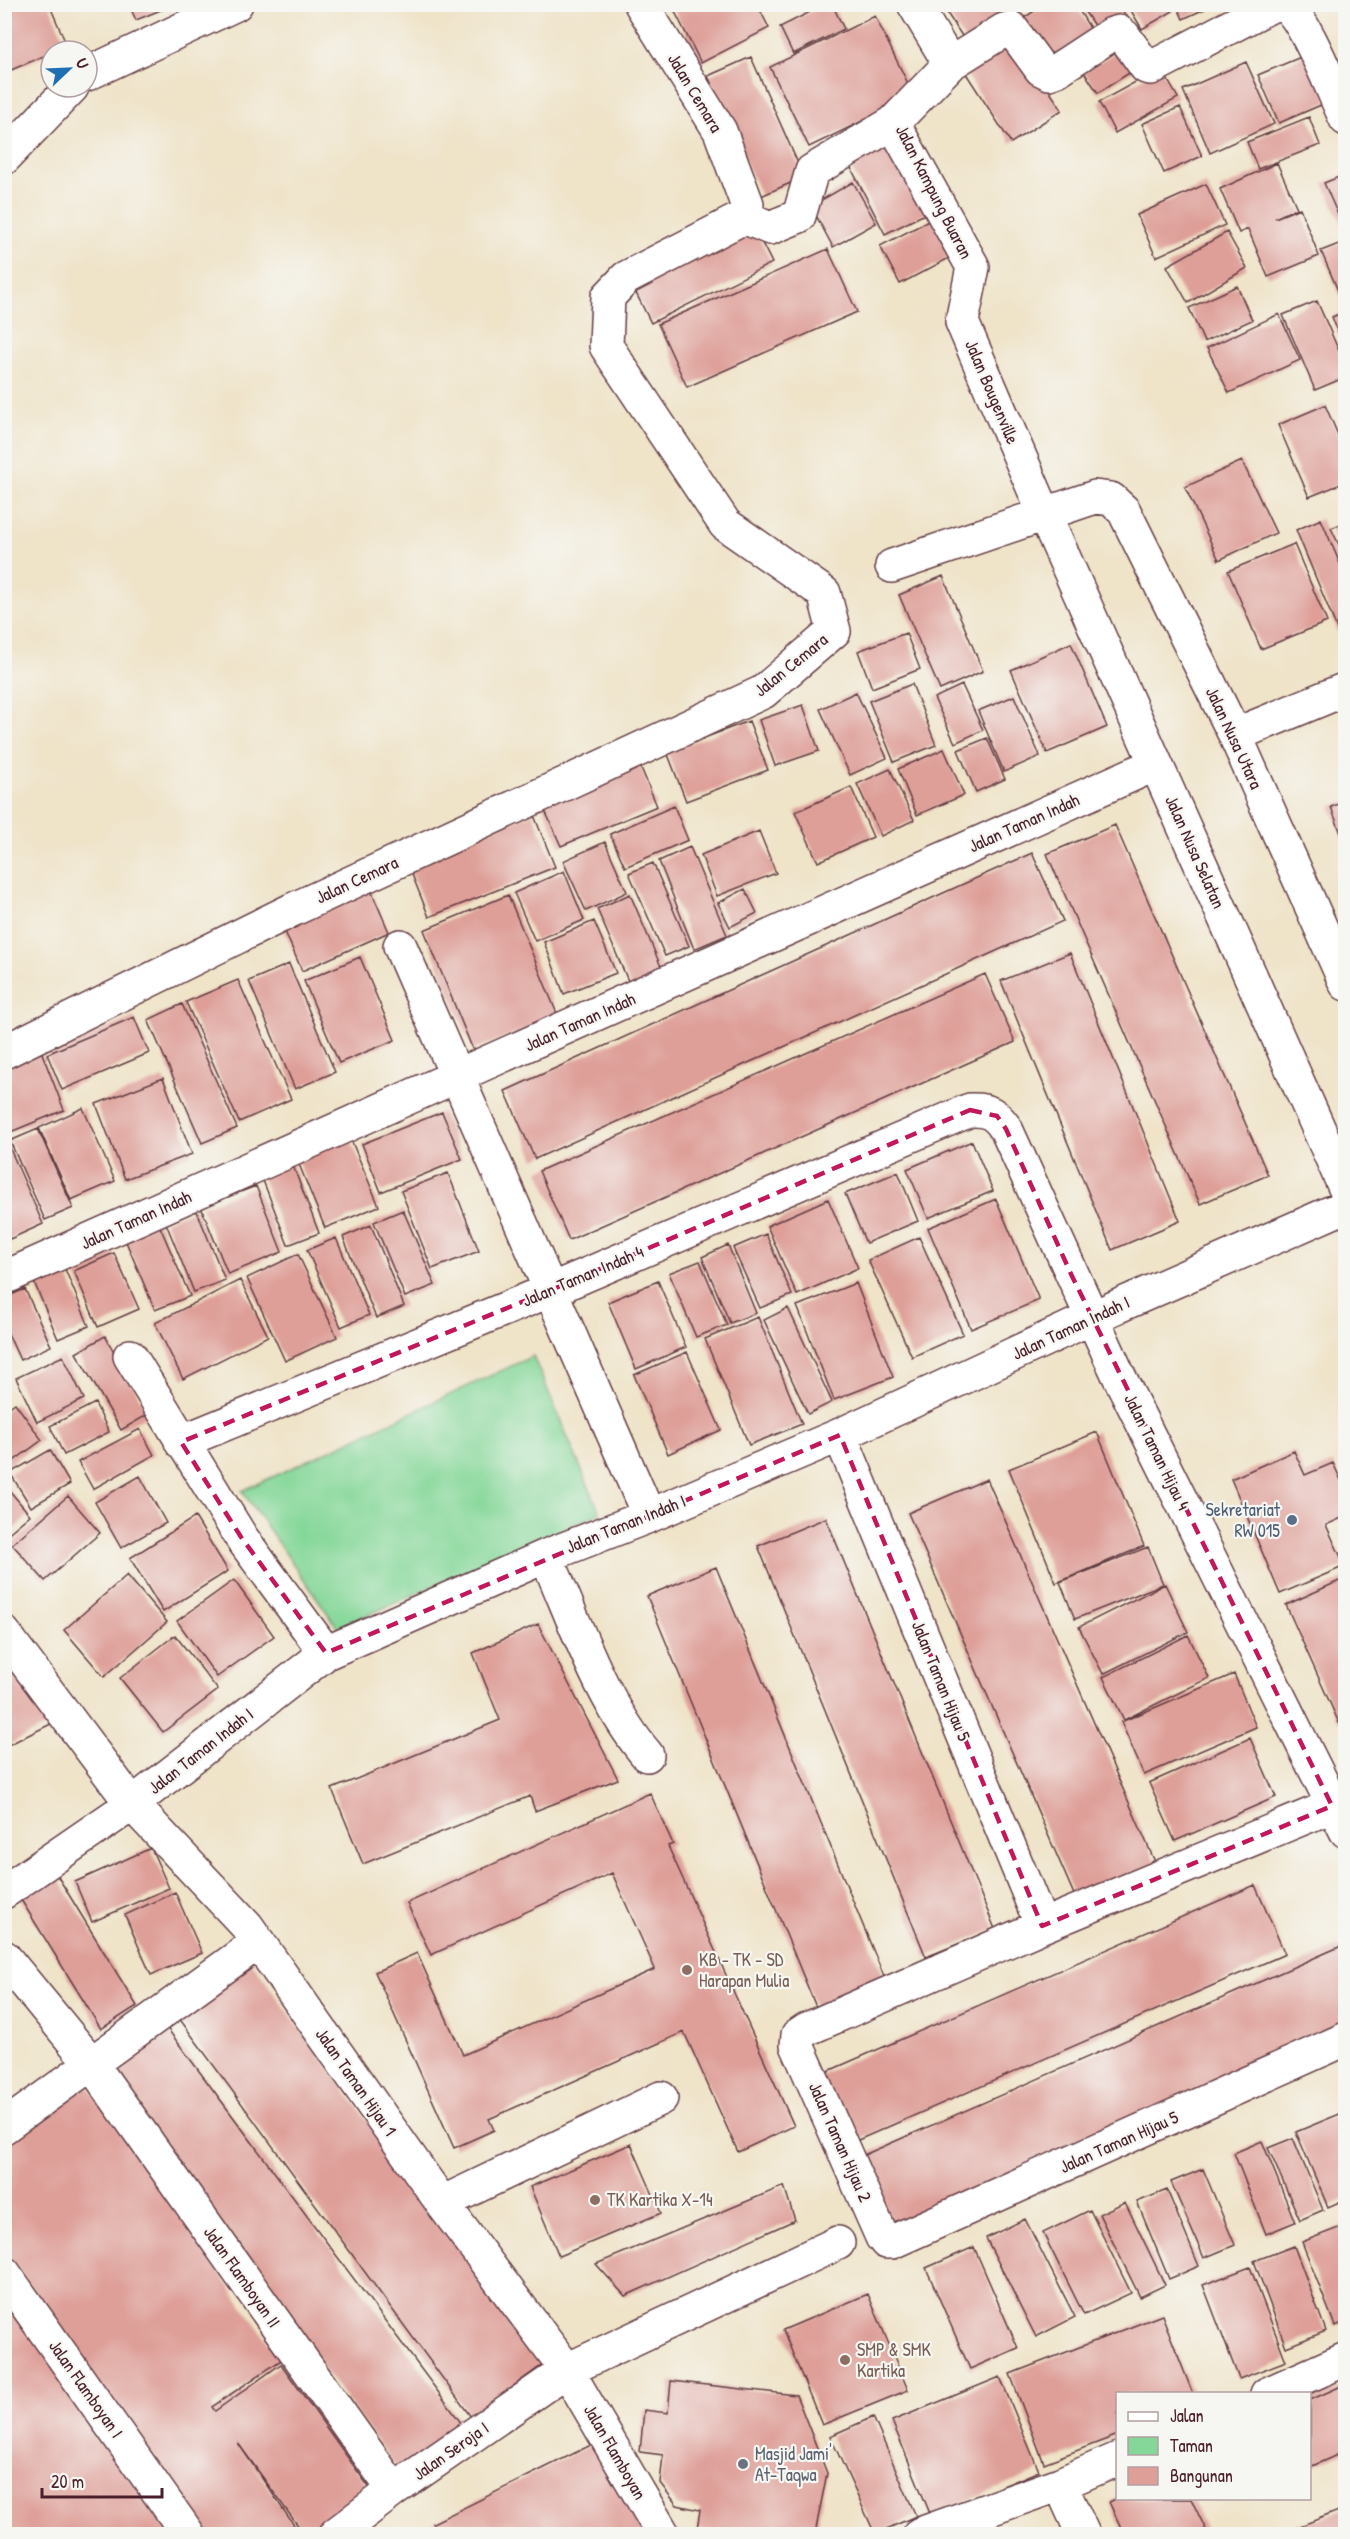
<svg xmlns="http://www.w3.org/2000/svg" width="1350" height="2539" font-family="'Patrick Hand',sans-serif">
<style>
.green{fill:#84d798;stroke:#677b62;stroke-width:1.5}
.building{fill:#de9f98}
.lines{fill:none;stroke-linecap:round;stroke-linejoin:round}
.minor-casing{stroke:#633c43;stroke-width:36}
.minor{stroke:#fff;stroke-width:33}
.marked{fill:none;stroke:#c2185b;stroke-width:4.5;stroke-dasharray:12 8;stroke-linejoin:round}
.service-dot{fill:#5c6f8a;stroke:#f6f6f2;stroke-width:2}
.education-dot{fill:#8d6e63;stroke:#f6f6f2;stroke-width:2}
.worship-dot{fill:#6b7280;stroke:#f6f6f2;stroke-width:2}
.labels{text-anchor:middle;stroke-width:4.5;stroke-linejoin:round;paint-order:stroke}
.street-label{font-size:18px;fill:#4a1f2b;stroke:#f6f6f2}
.service-label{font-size:18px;fill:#4e5e75;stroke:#f6f6f2;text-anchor:end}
.education-label{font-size:18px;fill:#785e54;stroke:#f6f6f2;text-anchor:start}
.worship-label{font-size:18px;fill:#5b616d;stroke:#f6f6f2;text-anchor:start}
</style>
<rect width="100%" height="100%" fill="#f6f6f2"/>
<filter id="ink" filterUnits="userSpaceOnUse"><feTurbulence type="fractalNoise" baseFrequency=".0167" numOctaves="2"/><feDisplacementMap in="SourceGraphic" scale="12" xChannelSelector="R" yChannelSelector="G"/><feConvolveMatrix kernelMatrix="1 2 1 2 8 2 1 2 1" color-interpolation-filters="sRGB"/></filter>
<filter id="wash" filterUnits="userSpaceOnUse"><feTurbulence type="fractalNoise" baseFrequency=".008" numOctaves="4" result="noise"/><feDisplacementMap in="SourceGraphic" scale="24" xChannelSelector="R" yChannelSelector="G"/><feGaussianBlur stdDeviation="1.35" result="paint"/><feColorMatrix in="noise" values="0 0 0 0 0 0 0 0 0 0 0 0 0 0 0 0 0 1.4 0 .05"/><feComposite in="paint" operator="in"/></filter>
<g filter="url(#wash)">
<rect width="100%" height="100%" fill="#efe3c8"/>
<path class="green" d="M533 1356 600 1513 338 1628 242 1491Z"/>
<g id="blocks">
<path class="building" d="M4 4H49L67 46 51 51V53L4 73Z
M679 4H757L769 28 701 63 673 8Z
M826 4H832L844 29 793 54 780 27Z
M941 4H995L1006 20 968 45Z
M1045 4H1075L1097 39 1049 70 1019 21Z
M1080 4H1119L1127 18 1100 35Z
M1127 4H1169L1173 11 1142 29Z
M1176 4H1208L1209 7 1183 19Z
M129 5H173L136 20Z
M875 16 914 96 809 147 770 67Z
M1015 39 1062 110 1011 143 965 72Z
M1123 47 1137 68 1098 93 1084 72Z
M1308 54 1328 102 1279 123 1258 75Z
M751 57 804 177 761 196 708 76Z
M1246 62 1274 124 1210 153 1183 90Z
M1161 68 1178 98 1115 133 1099 102Z
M1180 107 1202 156 1164 173 1142 124Z
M1309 117 1320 145 1258 169 1247 142Z
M897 140 933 210 885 234 849 164Z
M1277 163 1297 208 1275 218 1300 208 1319 256 1268 277 1248 229 1239 233 1220 189Z
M1346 174V233L1324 183Z
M853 182 876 223 833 247 811 206Z
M1206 184 1225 225 1156 257 1137 215Z
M936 217 955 255 900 284 880 246Z
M751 221 772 263 651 323 630 281Z
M1227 232 1247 268 1188 303 1167 266Z
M1346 241V299L1342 300 1321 251Z
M828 249 857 312 687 387 658 324Z
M1237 286 1252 320 1204 342 1189 308Z
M1317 301 1346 367V377L1315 390 1283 315Z
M1346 311V350H1345L1332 317Z
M1279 314 1300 360 1229 393 1207 348Z
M1325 405 1346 453V482L1309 497 1278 425Z
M1242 461 1276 533 1219 560 1185 487Z
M1321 519 1346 578V634L1340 636 1296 530Z
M1346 522V560L1331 528Z
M1294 544 1327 622 1261 649 1228 571Z
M943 576 983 671 940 690 899 595Z
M906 633 920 669 872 688 858 651Z
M1071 643 1107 727 1047 753 1011 670Z
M912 684 936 745 894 762 869 701Z
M962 685 983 730 955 743 934 698Z
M856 692 887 758 850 775 820 709Z
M1014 696 1040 756 1004 772 978 711Z
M803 705 819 751 775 766 759 720Z
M749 721 768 770 686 801 667 752Z
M987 738 1005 779 976 792 958 750Z
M944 749 964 795 917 815 898 769Z
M639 763 657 806 561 846 542 804Z
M890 769 914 820 881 836 857 784Z
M851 787 873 837 818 862 795 812Z
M1346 801V844H1345L1331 807Z
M674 806 688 840 625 867 610 834Z
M533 813 555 867 429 917 407 862Z
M1115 825 1268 1175 1200 1204 1047 854Z
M759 831 776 873 717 896 701 855Z
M605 842 627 892 586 911 563 861Z
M690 847 727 935 694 949 659 861Z
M1032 853 1063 921 535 1159 505 1091Z
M653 863 689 946 665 956 629 873Z
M564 871 584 920 535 941 514 893Z
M370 888 389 932 302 971 283 927Z
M745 889 757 913 730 927 718 903Z
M630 894 665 976 632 990 597 909Z
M508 895 558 1016 473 1050 424 930Z
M594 921 616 973 564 994 544 942Z
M1070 953 1180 1221 1112 1250 1001 981Z
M360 957 395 1040 339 1063 304 981Z
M289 964 335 1072 295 1089 249 981Z
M985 974 1015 1042 569 1240 539 1171Z
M238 980 291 1099 239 1122 186 1002Z
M182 1004 237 1128 202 1143 148 1020Z
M134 1017 149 1053 62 1090 47 1054Z
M40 1048 64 1110 8 1133 4 1124V1063Z
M163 1078 192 1154 125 1179 96 1104Z
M83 1108 115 1181 71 1200 39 1128Z
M442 1112 462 1159 381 1192 362 1144Z
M38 1129 73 1208 45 1220 10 1141Z
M349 1135 379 1206 325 1228 296 1157Z
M972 1141 993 1191 928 1218 907 1169Z
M8 1144 43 1224 10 1239 4 1226V1145Z
M290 1158 319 1233 288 1245 259 1170Z
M898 1172 918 1221 866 1243 845 1194Z
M448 1173 479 1251 432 1269 401 1191Z
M256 1186 282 1252 228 1274 201 1207Z
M828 1199 858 1268 797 1295 767 1226Z
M996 1199 1039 1300 971 1329 928 1228Z
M196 1209 225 1280 194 1292 165 1221Z
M403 1210 435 1285 405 1297 374 1222Z
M158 1222 190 1296 155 1310 124 1237Z
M371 1225 404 1306 376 1318 343 1237Z
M766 1234 792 1295 760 1308 733 1248Z
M919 1237 963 1334 912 1357 868 1260Z
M336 1238 369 1315 341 1327 307 1250Z
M728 1245 756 1313 730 1323 702 1257Z
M114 1253 139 1309 98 1327 74 1271Z
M298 1254 337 1337 285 1361 247 1278Z
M700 1261 727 1325 696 1337 669 1273Z
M62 1262 89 1326 58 1339 31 1275Z
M240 1280 268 1336 183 1379 155 1323Z
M658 1281 686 1347 636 1369 608 1302Z
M856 1283 893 1377 834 1400 797 1306Z
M25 1289 51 1346 20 1360 4 1325V1298Z
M788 1308 832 1402 808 1414 764 1320Z
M758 1317 802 1424 749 1445 705 1339Z
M105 1336 149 1414 121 1430 76 1353Z
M687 1352 721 1430 668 1454 634 1375Z
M63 1356 84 1399 37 1422 16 1378Z
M15 1403 42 1440 4 1468V1411Z
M95 1403 109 1432 64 1455 50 1426Z
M140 1429 154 1455 93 1489 78 1462Z
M1097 1432 1144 1546 1056 1583 1009 1469Z
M50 1450 70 1484 31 1507 10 1473Z
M1294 1451 1305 1475 1333 1463 1346 1491V1516L1326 1525 1345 1566 1280 1594 1231 1479Z
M140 1476 166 1523 121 1548 95 1502Z
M987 1479 1159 1871 1079 1906 908 1513Z
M4 1484 30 1515 4 1537Z
M68 1496 100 1533 45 1581 12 1544Z
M195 1517 228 1571 163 1612 130 1558Z
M826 1518 995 1929 926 1957 758 1546Z
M1148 1547 1163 1584 1075 1619 1060 1582Z
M716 1567 885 1979 816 2007 647 1596Z
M127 1575 167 1622 104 1677 64 1630Z
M1346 1578V1720L1339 1723 1286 1605Z
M234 1580 274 1636 217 1677 177 1621Z
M1165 1584 1188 1632 1103 1674 1079 1627Z
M538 1624 618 1779 535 1811 530 1796 363 1864 332 1789 500 1720 473 1653Z
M175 1635 218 1690 163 1732 120 1678Z
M1188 1635 1209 1678 1124 1720 1103 1677Z
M4 1655 57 1721 4 1747Z
M1234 1674 1256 1727 1144 1775 1121 1722Z
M1250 1738 1276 1797 1175 1841 1149 1783Z
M650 1793 673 1844 668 1846 794 2126 738 2152 684 2032 489 2119 494 2130 454 2148 375 1972 417 1953 463 2055 655 1969 612 1873 431 1955 407 1903Z
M151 1848 169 1888 92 1922 75 1882Z
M55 1872 137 2006 101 2029 18 1895Z
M1255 1885 1285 1954 849 2144 817 2076Z
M175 1892 202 1953 151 1975 125 1915Z
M1346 1944V2025L886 2227 857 2158Z
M250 1960 545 2363 471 2417 176 2014Z
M164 2024 465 2428 402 2475 102 2070Z
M87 2084 281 2360 212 2407 215 2411 281 2364 376 2497 323 2534H304L238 2443 300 2534H201L4 2249V2142Z
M1342 2113 1346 2122V2199L1328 2207 1296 2132Z
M1293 2138 1323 2210 1300 2220 1268 2148Z
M1262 2141 1295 2222 1266 2234 1234 2153Z
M631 2144 661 2213 559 2256 530 2187Z
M1203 2169 1235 2245 1204 2258 1171 2182Z
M784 2186 795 2220 625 2296 596 2264Z
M1167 2190 1199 2266 1169 2279 1137 2202Z
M1125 2202 1165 2285 1140 2297 1099 2214Z
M1090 2210 1131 2293 1084 2315 1043 2233Z
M1025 2219 1075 2317 1036 2337 986 2238Z
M1346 2225V2322L1335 2326 1302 2242Z
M1294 2246 1326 2331 1286 2347 1254 2261Z
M974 2247 1018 2348 970 2369 926 2268Z
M1250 2267 1286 2361 1239 2379 1203 2285Z
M868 2294 908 2390 822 2425 783 2330Z
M4 2298 176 2534H4Z
M1162 2315 1193 2394H1118V2435L1044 2463 1010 2374Z
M1000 2377 1039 2471 931 2516 892 2421Z
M671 2381 796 2395 827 2473 815 2534H726L697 2529 700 2510 677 2505 660 2483 663 2455 640 2452 644 2410 668 2413Z
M1346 2384V2451L1310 2467V2400Z
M873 2417 916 2516 875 2534 830 2436Z
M597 2442 642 2532 637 2534H439L433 2523Z
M1116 2499H1191L1208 2534H1124L1109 2502Z
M1346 2508V2534H1280Z"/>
</g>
</g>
<g filter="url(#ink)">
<use href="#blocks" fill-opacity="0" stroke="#633c43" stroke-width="1.5"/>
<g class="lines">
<defs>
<path id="minor" d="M914 4 950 64 893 123 973 267 962 322 1044 513 1346 1190
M1284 4C1306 18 1333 93 1346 119
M950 64 1004 30 1011 28 1041 69 1049 73 1057 70 1112 34 1119 32 1124 36 1146 67 1151 68 1274 4
M87 74 236 4
M4 158 72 87
M744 217 770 228 799 216 812 171 893 123
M892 566 1095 497 1111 499 1124 511 1235 735 1346 984
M1235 735 1346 689
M400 946 649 1516
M4 1052 292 910 763 692 834 631 824 593 725 524 606 346 608 297 626 278 744 217 747 204 720 131 641 4
M4 1278 1156 764
M130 1356 241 1537 326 1653
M840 1435 1042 1926
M181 1442 551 1290 970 1110C988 1109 996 1114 1006 1129L1117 1372 1346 1831
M546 1556C575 1621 601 1701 647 1755
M4 1633 132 1804 247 1926 442 2203 567 2370 663 2534
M1332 1806 1042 1926 807 2029 798 2035 797 2045 882 2237 886 2242H892L1346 2039
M4 1892 132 1804 326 1653 546 1556 649 1516 840 1435 1091 1318 1346 1206
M4 1957 91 2063 394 2490
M4 2127 257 1943
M442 2203 661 2098
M4 2273 188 2534
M1267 2394 1346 2359
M1060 2484 1083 2534
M336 2534 394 2490 567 2370 838 2243
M920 2534 1060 2484 1118 2459"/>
</defs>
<use href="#minor" class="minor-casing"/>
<use href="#minor" class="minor"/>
</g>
</g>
<path class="marked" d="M970 1110 997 1116 1006 1129 1071 1274 1332 1806 1042 1926 840 1435 326 1653 241 1537 181 1442 551 1290Z"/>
<circle class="service-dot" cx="1292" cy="1520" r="6"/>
<g class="education-dot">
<circle cx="687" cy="1970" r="6"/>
<circle cx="595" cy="2200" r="6"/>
<circle cx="845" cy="2360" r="6"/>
</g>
<circle class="worship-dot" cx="743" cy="2464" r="6"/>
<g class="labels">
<g class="street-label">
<text transform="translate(695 93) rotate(59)" y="6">Jalan Cemara</text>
<text transform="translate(934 192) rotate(63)" y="6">Jalan Kampung Buaran</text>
<text transform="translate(992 392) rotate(67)" y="6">Jalan Bougenville</text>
<text transform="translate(791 665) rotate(-39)" y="6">Jalan Cemara</text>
<text transform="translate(1234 738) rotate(65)" y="6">Jalan Nusa Utara</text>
<text transform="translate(1024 823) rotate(-24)" y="6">Jalan Taman Indah</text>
<text transform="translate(1195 852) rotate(66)" y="6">Jalan Nusa Selatan</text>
<text transform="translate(357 880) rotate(-25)" y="6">Jalan Cemara</text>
<text transform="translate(580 1022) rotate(-24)" y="6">Jalan Taman Indah</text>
<text transform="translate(136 1220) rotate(-24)" y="6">Jalan Taman Indah</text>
<text transform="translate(583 1276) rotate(-23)" y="6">Jalan Taman Indah 4</text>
<text transform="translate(1071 1328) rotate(-25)" y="6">Jalan Taman Indah I</text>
<text transform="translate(1157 1452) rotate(64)" y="6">Jalan Taman Hijau 4</text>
<text transform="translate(626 1524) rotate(-22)" y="6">Jalan Taman Indah I</text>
<text transform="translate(941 1681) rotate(68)" y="6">Jalan Taman Hijau 5</text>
<text transform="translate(201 1751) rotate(-38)" y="6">Jalan Taman Indah I</text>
<text transform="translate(356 2082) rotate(55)" y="6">Jalan Taman Hijau 1</text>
<text transform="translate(840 2142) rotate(66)" y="6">Jalan Taman Hijau 2</text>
<text transform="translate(1119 2142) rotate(-24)" y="6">Jalan Taman Hijau 5</text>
<text transform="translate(242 2277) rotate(55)" y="6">Jalan Flamboyan II</text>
<text transform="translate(86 2389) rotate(55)" y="6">Jalan Flamboyan I</text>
<text transform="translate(451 2451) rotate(-35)" y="6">Jalan Seroja I</text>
<text transform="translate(615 2452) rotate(60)" y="6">Jalan Flamboyan</text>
</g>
<g class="service-label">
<text x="1280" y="1516">Sekretariat<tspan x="1280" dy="21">RW 015</tspan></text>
</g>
<g class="education-label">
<text x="699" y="1966">KB - TK - SD<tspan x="699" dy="21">Harapan Mulia</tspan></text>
<text x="607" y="2206">TK Kartika X-14</text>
<text x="857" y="2356">SMP &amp; SMK<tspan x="857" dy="21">Kartika</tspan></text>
</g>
<g class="worship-label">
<text x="755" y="2460">Masjid Jami'<tspan x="755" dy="21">At-Taqwa</tspan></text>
</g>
</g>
<rect width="1350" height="2539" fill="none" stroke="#f6f6f2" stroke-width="24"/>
<rect x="1116" y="2392" width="195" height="108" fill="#f6f6f2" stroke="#b1a0a2" stroke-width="1.5"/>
<rect x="1128" y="2412" width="30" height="9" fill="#ffffff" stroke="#b1a0a2" stroke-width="1.5"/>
<text x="1170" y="2422" font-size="18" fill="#4a1f2b">Jalan</text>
<rect x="1128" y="2437" width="30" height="18" fill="#84d798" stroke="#b1a0a2" stroke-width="1.5"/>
<text x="1170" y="2452" font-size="18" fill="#4a1f2b">Taman</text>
<rect x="1128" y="2467" width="30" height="18" fill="#de9f98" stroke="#b1a0a2" stroke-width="1.5"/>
<text x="1170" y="2482" font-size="18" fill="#4a1f2b">Bangunan</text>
<g transform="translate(69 69) rotate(67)"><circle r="28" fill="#f6f6f2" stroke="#b1a0a2" stroke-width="1.5"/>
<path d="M0-4.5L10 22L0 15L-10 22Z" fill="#1f6fb2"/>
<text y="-9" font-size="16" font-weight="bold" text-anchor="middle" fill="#4a1f2b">U</text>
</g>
<path d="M42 2488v9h120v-9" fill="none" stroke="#4a1f2b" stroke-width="3"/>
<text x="51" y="2488" font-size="18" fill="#4a1f2b" stroke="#f6f6f2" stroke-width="4.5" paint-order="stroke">20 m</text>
</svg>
